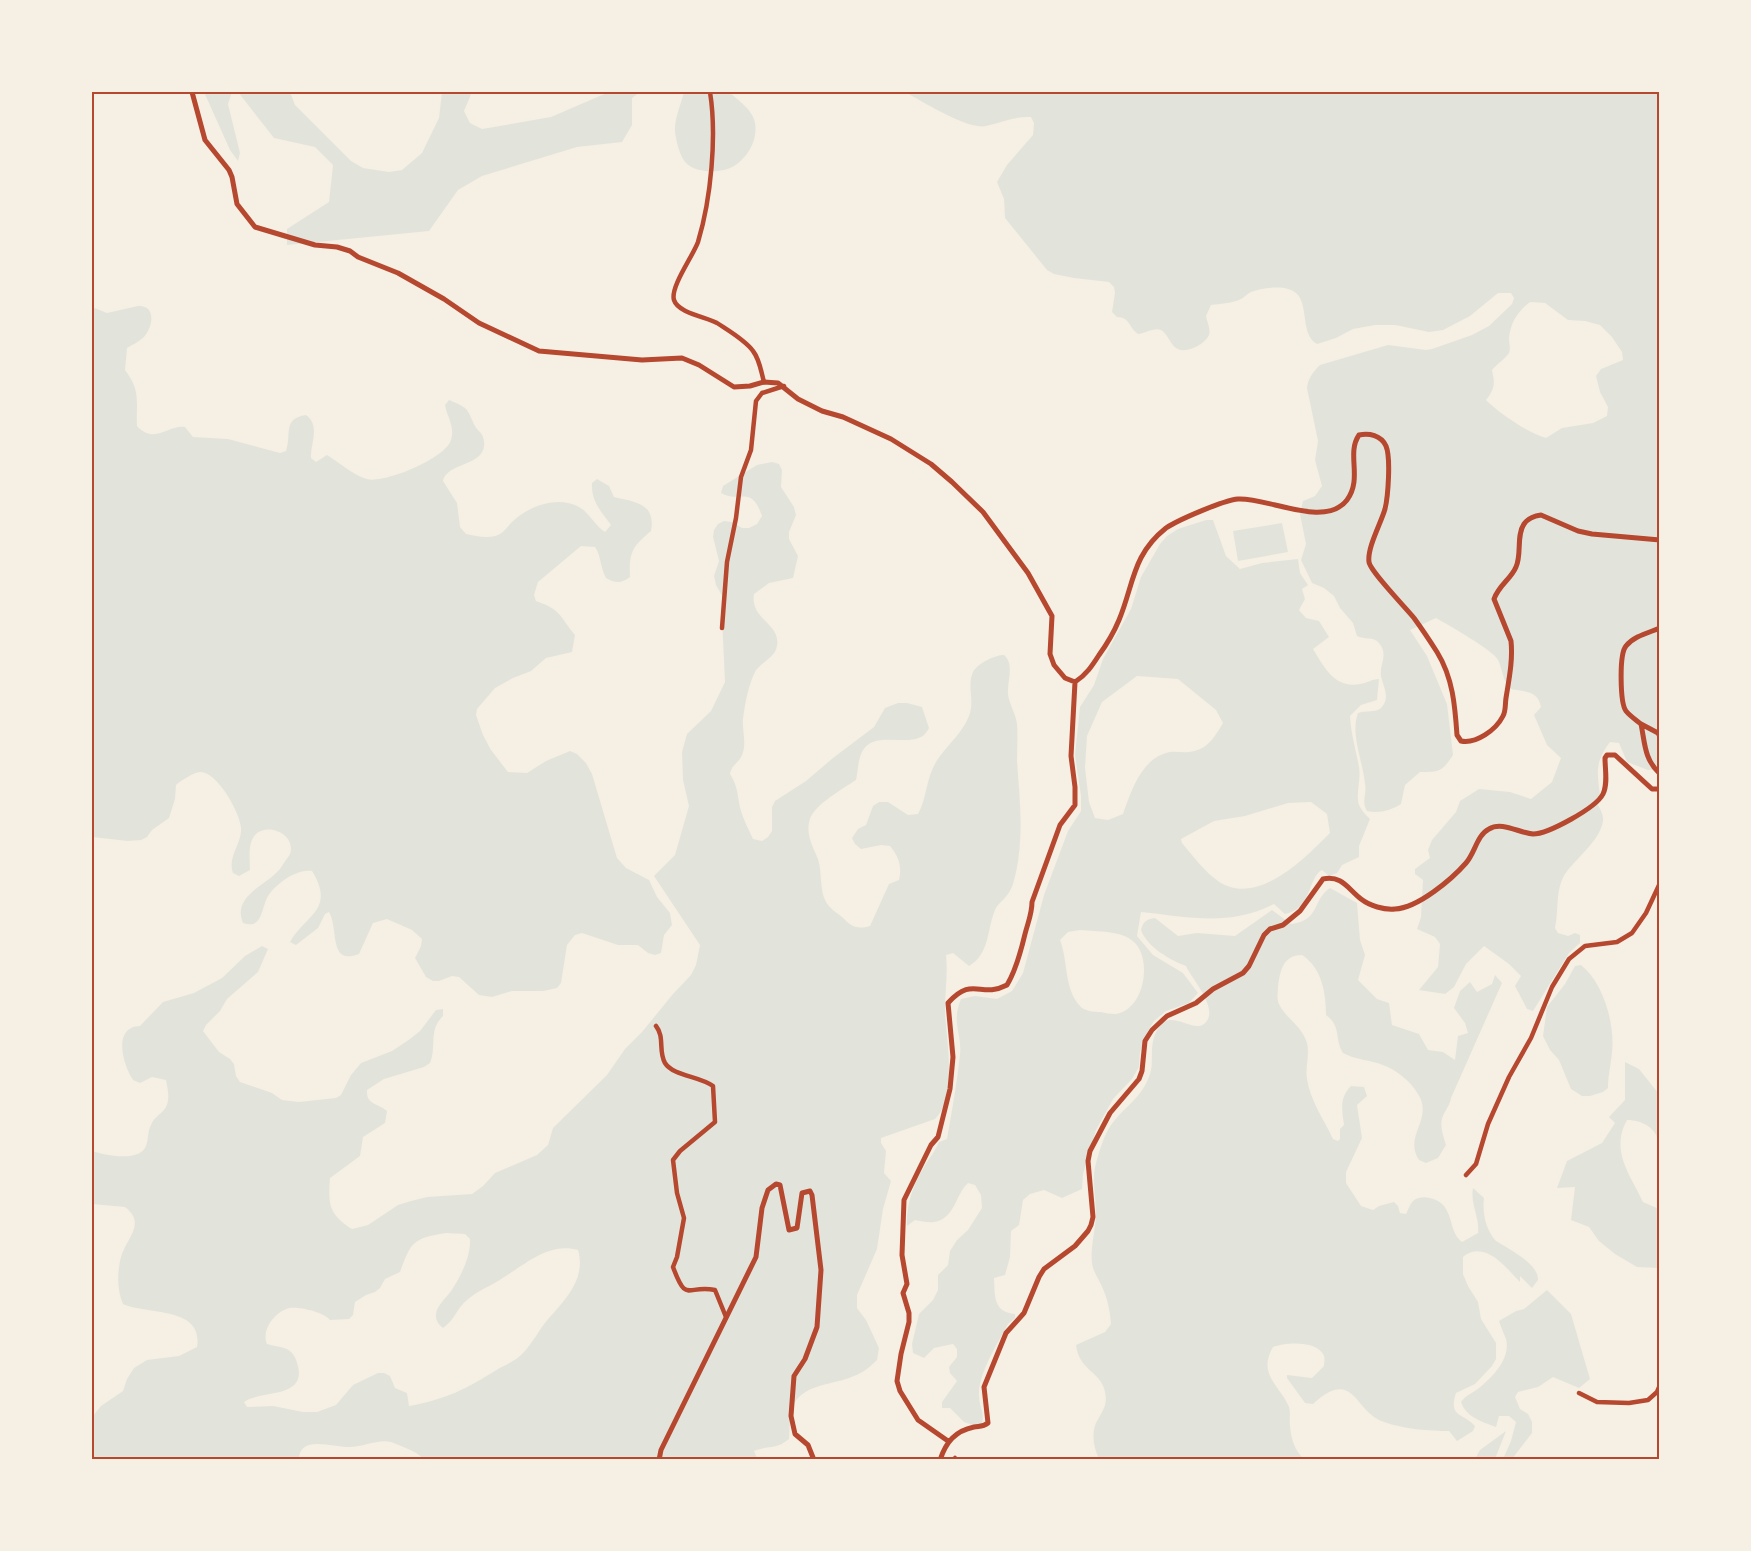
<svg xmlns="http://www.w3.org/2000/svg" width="1751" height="1551" font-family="Poppins,sans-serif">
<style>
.green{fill:#e2e4dc;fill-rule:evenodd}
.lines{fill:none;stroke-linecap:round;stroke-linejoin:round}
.minor{stroke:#b5482f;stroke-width:4.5}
.tertiary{stroke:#b5482f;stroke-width:5}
.neatline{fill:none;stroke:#b5482f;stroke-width:2}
</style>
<rect width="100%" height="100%" fill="#f6efe4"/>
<path class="green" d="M204 92H232L228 104 240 153 238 161 230 150Z
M238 92H290L295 105 351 161 363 168 389 172 402 170 422 153 439 118 442 92H472L464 111 470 123 482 129 551 117 609 92H640L632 98V125L622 142 577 147 482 176 458 190 429 231 287 245V229L329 202 333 165 315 147 274 138Z
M684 92H729C738 100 753 110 755 123 758 140 748 157 734 166 721 174 691 174 683 159 679 152 676 140 675 132 674 120 681 104 684 92Z
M905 92H1659V769L1648 770 1627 762 1619 743 1610 742C1595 762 1597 771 1600 795L1595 800C1598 806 1604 813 1603 821 1600 841 1576 858 1565 874 1555 890 1559 911 1555 928L1558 933 1568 936 1575 933 1580 935V943L1569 953 1533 1011 1527 1009 1515 986 1521 976 1509 964 1484 946 1466 964 1454 987 1445 994 1419 990 1438 967 1440 944 1435 937 1417 929 1421 917 1423 880 1415 874V869L1430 858 1428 850 1432 840 1456 812 1460 801 1479 789 1510 792 1531 799 1552 782 1561 758 1547 745 1534 715 1541 707C1538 690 1525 692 1511 689 1502 681 1503 670 1498 660 1493 650 1448 625 1436 618L1410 630 1427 656 1447 704 1453 755C1442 772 1439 772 1420 772L1405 785 1401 804C1392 810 1378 814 1367 811 1361 801 1367 794 1365 784 1363 762 1350 734 1358 713 1365 710 1376 713 1381 708 1391 698 1383 686 1381 676 1379 665 1389 655 1379 643 1373 636 1365 640 1357 636L1353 623 1340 608 1334 596 1324 588 1312 583 1301 560 1306 544 1300 514 1303 501 1315 496 1322 486 1315 460 1318 441 1307 388C1308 378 1313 372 1320 365L1388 345 1426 350 1432 349 1472 335 1489 326 1512 304 1514 298 1511 293H1498L1470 316 1443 330 1429 332 1395 325H1375L1353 329 1336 338 1317 344C1297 333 1313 295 1288 289 1278 286 1261 288 1251 292 1247 294 1244 298 1239 300 1231 303 1220 304 1211 305L1206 316C1207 322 1211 329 1209 335 1205 344 1186 355 1176 348 1170 344 1168 334 1161 330 1154 327 1146 333 1138 334 1129 328 1130 317 1117 317L1112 312 1115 293 1114 287 1109 282 1074 278 1054 274 1047 270 1005 218 1004 199 997 182 1007 165 1033 135 1034 123 1031 117C1014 116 1001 123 986 126 967 130 922 101 905 92ZM1530 302 1545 303 1568 320 1585 321 1600 325 1612 337 1622 352 1623 360 1601 369 1596 376 1600 392 1608 407 1607 416 1593 423 1562 428 1546 438C1528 433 1499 413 1486 400 1495 389 1495 383 1492 370 1497 364 1505 359 1509 353 1511 347 1509 344 1509 339 1510 323 1518 311 1530 302Z
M138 306C157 305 153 328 143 338 138 342 132 345 127 348L125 370C141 391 136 401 137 426 155 445 167 425 185 427L193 437 228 439 280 453 286 451C292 433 282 419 306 415 321 426 310 444 311 458L316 462 327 455C340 463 353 475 367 479 384 484 446 458 451 440 455 426 447 417 445 405L449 400C454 402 462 405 466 409 470 413 472 421 475 426 477 430 482 433 483 437 492 467 447 461 443 481L457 503 460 527 466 534C476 536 489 539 498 535 504 532 508 526 512 522 528 506 558 495 579 507 590 513 595 526 605 532L611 525C601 511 591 502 592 483L597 479 609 486 614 497C635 502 656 503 651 531 632 547 629 552 630 577 621 584 615 583 606 578 600 567 601 555 595 547L581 546 538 582 534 595 536 601C562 610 559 616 575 635L572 652 546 658 531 671 513 678 495 688 477 709 476 715 483 735 491 750 508 772 527 773 546 761 570 751 577 754 586 763 592 774 617 858 626 868 649 880 657 897 670 913 672 925 664 935 661 953 655 955 648 953 638 945H618L582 933 575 935 567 945 561 983 557 988 543 991H512L492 997 479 995 459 977 452 976 439 981H433L426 977 415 958 421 946 422 939 412 930 387 919 373 923 359 954C328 966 339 929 329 912L325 914 318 928 296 945 290 942C305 915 336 910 312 871 296 869 277 883 268 896 261 908 263 930 243 923 231 894 270 885 282 866 284 862 288 858 290 854 297 833 263 820 253 838 248 846 250 861 250 870L239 876 233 873C227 857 242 844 241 828 240 813 218 773 201 772 194 772 182 780 176 785L175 799 169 818 152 830 147 837 141 840 128 841 92 837V307L107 313Z
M772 462 779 464 782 470 781 487 794 507 796 515 789 532V539L798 556 793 578 769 583 754 594C750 620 781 623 777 646 775 659 759 662 754 674 748 687 745 704 743 719 742 730 747 744 742 755 739 763 732 764 730 774 739 788 737 797 741 811 744 821 749 830 753 839L762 841 768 837 772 831V807L775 801 806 781 833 758 874 727 885 708 898 703H907L922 707 929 728C928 730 926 733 924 735 908 748 873 729 862 752 858 760 858 771 856 780 844 788 814 805 810 819 805 834 813 846 818 859 823 874 818 897 831 908 834 912 838 913 842 917 851 926 856 930 870 926L889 884 899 880C902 866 899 857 890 846L881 845 861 849 855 844 852 838 858 829 866 825 873 806 879 802H888L908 815 918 814C927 798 926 778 936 762 946 746 964 732 970 713 974 699 967 685 973 672 978 663 995 655 1004 655 1015 665 1007 680 1008 694 1009 704 1016 714 1017 724 1018 737 1017 749 1017 761 1020 803 1025 843 1013 884 1008 899 998 902 995 910 987 929 990 954 969 966L953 953 946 955C948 974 945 992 945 1011 946 1039 958 1097 935 1119L881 1138V1143L886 1151 884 1173 891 1181 883 1209 877 1249 857 1295V1308L866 1320 879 1348 877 1360C871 1366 863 1373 854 1376 835 1385 803 1383 793 1406 789 1416 790 1429 789 1439 776 1450 769 1445 754 1451L757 1458 760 1459H423C419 1454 415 1452 408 1449 403 1447 397 1444 391 1442 378 1439 363 1447 350 1447 334 1448 300 1434 299 1459H92V1417L101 1406 123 1391 127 1379 134 1368 147 1360 179 1356 197 1347C204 1306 146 1315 123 1304 117 1291 117 1272 121 1257 126 1238 147 1224 125 1207L92 1204V1151C105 1155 136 1162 145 1148 149 1141 147 1132 151 1125 153 1119 158 1116 163 1111 171 1103 168 1090 166 1080L152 1077 140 1083 133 1080C123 1065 112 1027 140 1026L163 1002 194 993 222 978 245 956 262 946 268 949 258 972 227 999 220 1011 206 1025 203 1031 219 1052 230 1059 234 1064 236 1076 240 1082 272 1093 282 1100 299 1102 336 1098 341 1095 351 1075 361 1063 392 1051 410 1039 420 1031 436 1010 443 1009V1016C428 1030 437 1047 430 1063L424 1067 384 1079 367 1090C366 1105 378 1103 387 1111L385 1123 363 1137 360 1156 330 1178C328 1205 329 1214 352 1229L368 1225 398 1205 411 1201 427 1197 472 1194 483 1186 495 1173 537 1155 548 1145 553 1128 607 1075 625 1049 642 1032 673 994 691 975 696 965 700 945 654 876 675 855 689 806 683 780 682 752 687 734 711 711 725 682 722 618 725 601 716 585 714 576 719 561 713 537 714 530 718 524 724 521 732 522 742 528H749L757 524 762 516C751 484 740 504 721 493L723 486 757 465ZM446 1233 465 1234 470 1239C471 1255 462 1274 453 1288 448 1297 435 1306 436 1316 436 1321 439 1325 443 1328 454 1321 457 1308 467 1300 476 1292 488 1287 498 1281 522 1267 548 1241 578 1250 586 1278 567 1298 549 1318 539 1329 532 1345 521 1355 515 1361 505 1365 498 1369 466 1389 447 1399 409 1406L407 1393 395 1388 390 1376 384 1373H378L353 1385 336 1405 317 1412H303L273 1406 247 1407 244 1402C260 1390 306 1399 298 1366 293 1345 283 1349 267 1344 261 1330 275 1311 290 1308 300 1307 323 1312 330 1320L349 1319 353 1315 355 1302 366 1295 375 1292 380 1288 385 1279 400 1272C411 1242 413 1238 446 1233Z
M1206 520H1213L1226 556 1240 569 1262 563 1298 559 1300 573 1308 585 1302 589 1305 599 1299 610 1306 618 1319 621 1329 637 1313 649C1324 667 1335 689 1360 684 1367 683 1372 679 1379 679L1377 700 1361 705 1350 716C1351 734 1356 750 1359 767 1361 778 1357 789 1358 800 1358 807 1365 814 1370 819L1359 846V857L1342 865 1337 873 1329 876 1322 870C1308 877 1312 909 1285 914L1274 904C1229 927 1189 917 1141 912L1137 936 1153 955 1183 973 1198 993 1189 1003 1166 1011 1154 1021 1149 1029 1140 1052 1139 1067 1132 1079 1113 1099 1096 1130 1083 1174 1082 1189 1062 1198 1044 1190 1030 1194 1023 1200 1019 1225 1011 1231 1010 1257 1005 1275 994 1278C995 1296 993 1312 1015 1314V1318L1008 1324C998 1343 978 1374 979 1395 979 1409 986 1412 981 1428L964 1422 950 1408H942V1402L957 1381 950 1373 949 1367 957 1357V1349L953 1344 934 1348 924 1358 913 1353 912 1344 919 1314 933 1300 938 1290V1275L948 1265 950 1251 957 1240 968 1230 982 1208 981 1195 975 1185 968 1183C955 1195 955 1219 934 1222 929 1223 921 1221 915 1220L907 1226C906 1206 913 1184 924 1167 929 1158 935 1152 939 1142L947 1139C952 1110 957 1083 960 1055 962 1033 951 1022 961 999L975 996 997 999 1012 991 1023 973 1044 895 1068 831 1081 811V796L1075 755 1080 707 1094 685 1103 659 1131 609 1141 577 1160 544 1167 536 1178 529ZM1137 676 1178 679 1216 710 1223 723C1214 738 1207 750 1189 752 1183 753 1176 751 1170 752 1142 757 1131 791 1123 814L1108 820 1095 818 1089 802 1085 768 1087 736 1102 702ZM1311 802 1327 814 1330 833C1305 858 1257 908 1218 881 1204 871 1193 856 1182 843L1181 839 1214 821 1245 816 1288 803ZM1080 930C1097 932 1121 930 1134 942 1153 960 1144 1011 1115 1014 1111 1014 1105 1013 1101 1012 1094 1012 1084 1011 1080 1006 1064 989 1068 960 1060 940L1068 932Z
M1282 523 1288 552 1238 561 1233 531Z
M1330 888 1357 903 1360 940 1365 955 1358 980 1377 999 1389 1003 1392 1025 1419 1034 1428 1050 1443 1052 1455 1060 1458 1036 1468 1033 1465 1023 1454 1008 1460 991 1470 982 1477 992 1492 984 1495 975 1502 983 1451 1098C1450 1105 1446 1109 1443 1116 1439 1125 1443 1135 1446 1145L1438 1158 1426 1163 1419 1160C1403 1136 1434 1119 1418 1094 1411 1082 1397 1070 1383 1065 1370 1060 1356 1060 1343 1053 1334 1038 1342 1027 1326 1015 1326 993 1322 968 1302 955 1283 955 1280 971 1278 987 1278 993 1276 1000 1280 1006 1287 1019 1302 1026 1307 1043 1310 1055 1305 1067 1307 1079 1310 1100 1324 1120 1333 1139L1338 1141 1340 1139V1129L1344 1125C1342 1110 1339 1098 1351 1086L1364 1087 1367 1096 1357 1105 1362 1138 1346 1172V1183L1361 1206 1373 1210 1379 1206 1394 1202 1398 1206 1400 1213 1406 1214C1408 1210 1410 1204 1413 1201 1422 1193 1441 1199 1446 1209 1453 1221 1451 1233 1462 1242L1478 1233C1480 1218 1470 1204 1473 1188L1484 1198C1482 1213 1486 1230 1496 1241 1509 1249 1539 1264 1538 1280L1532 1288 1520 1276V1282C1506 1268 1485 1239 1463 1257V1274L1468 1286 1478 1302 1481 1319 1496 1343V1359L1492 1366 1475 1384 1456 1393C1448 1418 1464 1413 1475 1426L1473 1431 1457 1441 1449 1431C1428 1431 1404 1429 1384 1422 1354 1413 1355 1366 1313 1404L1305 1403 1287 1378V1375L1312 1378 1324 1366C1324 1363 1325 1359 1324 1356 1318 1340 1286 1342 1273 1347 1257 1375 1280 1385 1289 1407 1291 1414 1289 1419 1290 1426 1291 1439 1295 1451 1304 1459H1099C1094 1448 1091 1435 1096 1423 1102 1411 1108 1406 1105 1392 1101 1371 1079 1371 1076 1345L1105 1332 1111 1324C1110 1312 1108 1300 1103 1289 1100 1281 1093 1272 1092 1263 1090 1247 1096 1229 1096 1213 1096 1198 1092 1183 1095 1167 1099 1152 1104 1133 1114 1121 1128 1104 1142 1097 1150 1074 1155 1060 1147 1043 1160 1026 1173 1008 1198 1039 1208 1019 1215 1004 1192 979 1186 966 1170 960 1147 947 1141 930 1143 922 1146 919 1155 918L1178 936 1197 933 1235 936 1272 910 1291 924C1320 921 1312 900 1330 888Z
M1581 965C1605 984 1617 1030 1611 1060 1610 1070 1608 1077 1608 1088L1603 1092 1590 1096H1582L1571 1089 1559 1060 1550 1050 1543 1036 1547 1007 1565 984 1575 966Z
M1625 1062 1639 1069 1659 1094V1144C1657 1128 1642 1120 1627 1120 1610 1151 1630 1174 1643 1202L1659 1209V1268L1637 1267 1615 1254 1599 1241 1589 1227 1571 1220 1575 1187 1557 1188 1567 1161 1602 1143 1615 1123 1609 1117 1625 1100Z
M1547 1290 1571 1314 1590 1379 1579 1388 1553 1377 1538 1387 1518 1392 1515 1397 1520 1409 1528 1414 1532 1422V1433L1512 1459H1503L1511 1441 1516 1422 1509 1416H1499L1496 1427C1482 1422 1466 1417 1461 1402 1466 1395 1473 1393 1479 1388 1492 1377 1511 1359 1506 1339 1504 1334 1501 1327 1499 1321L1516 1311 1524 1309Z
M1506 1431 1495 1459H1475L1480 1450Z"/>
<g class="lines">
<path class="minor" d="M710 92C717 136 711 199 698 242 693 256 670 287 674 300 678 313 706 317 717 323 729 331 745 340 753 351 760 360 761 372 764 382
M722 628 727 562 736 518 741 477 751 450 756 401 762 393 784 386
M656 1026C665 1037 658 1051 665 1063 673 1076 700 1076 713 1086L715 1122 680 1151 673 1160 677 1193 684 1218 677 1257 673 1267C687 1305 687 1284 715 1290L726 1317
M1466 1175 1476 1164 1488 1124 1509 1077 1531 1038 1552 987 1569 959 1585 946 1617 942 1632 933 1646 913 1660 883
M1579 1393 1597 1402 1629 1403 1648 1400 1657 1392 1660 1385
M953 1460 955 1458"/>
<path class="tertiary" d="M192 92 205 140 229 170 232 177 237 204 255 227 315 245 337 247 350 251 358 257 398 273 444 299 479 323 539 351 642 360 682 358 699 365 734 387 750 386 764 382 778 383 798 399 822 411 843 417 891 439 931 464 952 482 983 512 1028 573 1052 616 1050 654 1054 665 1065 678 1075 682
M1660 628C1648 633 1634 636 1626 646 1619 654 1620 703 1626 711 1630 716 1636 720 1641 724 1645 743 1644 759 1660 774
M1075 682C1086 675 1092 666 1099 655 1107 644 1114 632 1119 620 1134 584 1132 555 1166 528 1178 520 1224 500 1238 499 1267 497 1325 529 1347 500 1363 478 1346 454 1359 435 1369 433 1381 435 1386 446 1391 458 1388 497 1385 509 1381 523 1367 548 1369 562 1370 571 1406 608 1414 618 1422 629 1430 641 1437 652 1453 678 1455 706 1457 735L1461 741C1476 744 1496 730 1503 716 1506 711 1505 704 1506 698 1509 679 1513 660 1511 641L1494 599C1499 585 1511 579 1516 567 1522 554 1516 536 1524 524 1528 518 1534 516 1541 515L1578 531 1592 534 1660 540
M1641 724 1658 733 1660 737
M948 1441 918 1420 900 1391 897 1381 901 1354 909 1322V1313L903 1293 907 1284 902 1255 904 1200 931 1145 938 1137 950 1089 953 1057 948 1003C973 975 980 999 1007 985 1016 970 1021 951 1025 934 1028 922 1032 914 1032 902L1060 825 1075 805V787L1071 756 1075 682
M659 1460 661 1450 756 1257 762 1208 768 1190 776 1184 780 1185 789 1230 797 1228 802 1193 810 1191 812 1195 821 1270 817 1327 805 1359 794 1376 791 1416 795 1434 808 1445 814 1460
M940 1460C946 1442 955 1431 974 1427 980 1426 983 1427 988 1423L984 1387 1006 1333 1024 1313 1039 1277 1044 1269 1075 1246 1088 1231 1091 1225 1093 1217 1088 1161 1090 1151 1110 1113 1139 1079 1142 1071 1145 1041 1152 1030 1167 1016 1196 1003 1213 989 1243 973 1249 966 1264 935 1270 929 1283 925 1300 911 1323 879C1342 875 1348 889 1361 899 1370 906 1384 910 1395 909 1418 908 1452 879 1466 863 1475 853 1477 835 1489 829 1502 821 1519 833 1533 834 1548 834 1596 808 1603 794 1608 784 1605 769 1605 758L1607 755H1615L1652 789H1660"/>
</g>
<rect width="1751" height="1551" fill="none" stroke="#f6efe4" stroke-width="186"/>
<rect x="93" y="93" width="1565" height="1365" class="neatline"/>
</svg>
